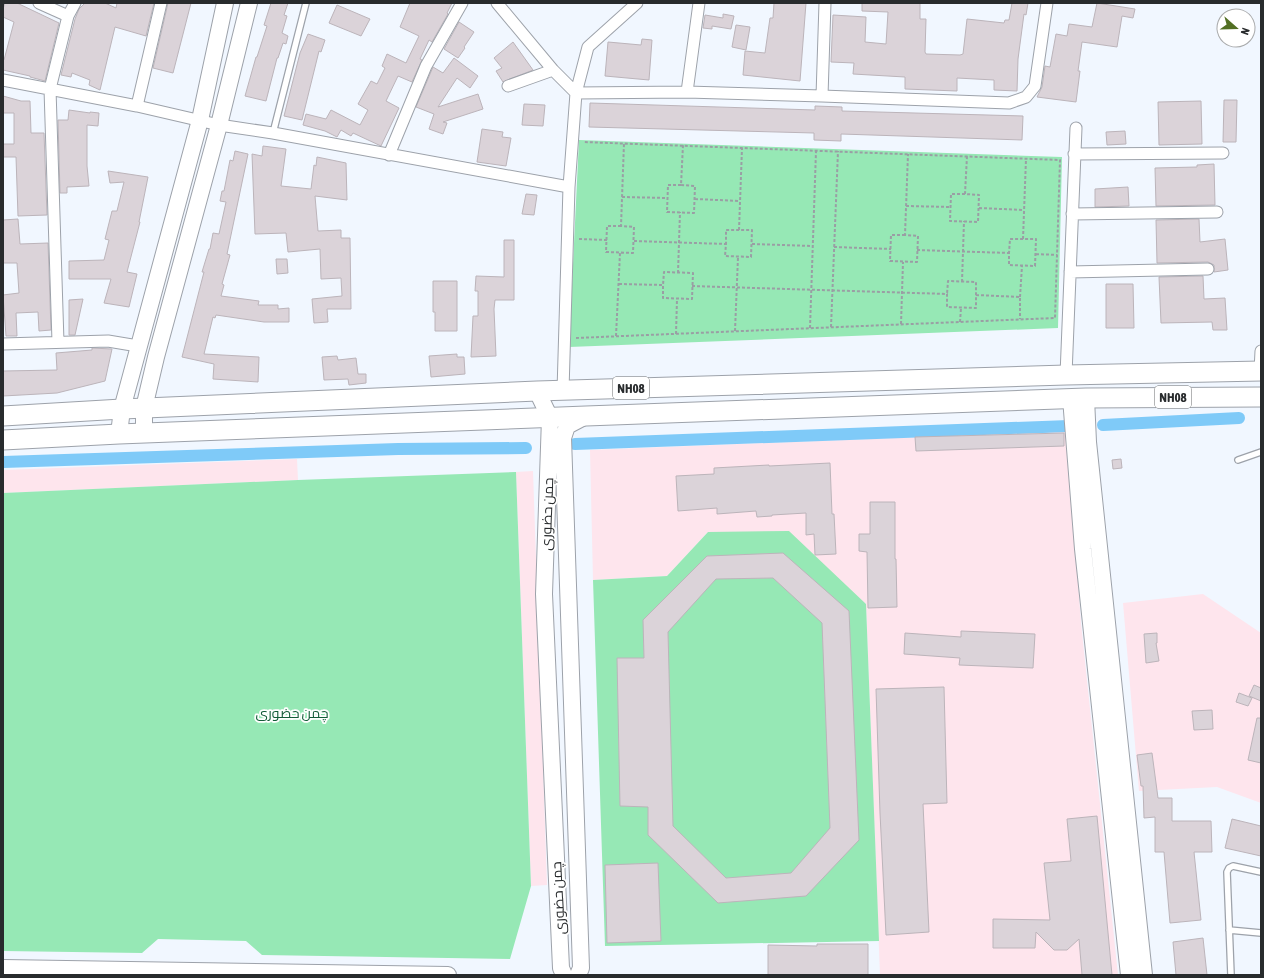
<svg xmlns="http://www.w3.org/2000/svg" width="1264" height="978" font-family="'Asap Condensed',Cairo,sans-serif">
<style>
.commercial{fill:#fee5ed}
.green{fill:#96e8b5}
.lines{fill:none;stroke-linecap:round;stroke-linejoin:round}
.canal{stroke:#7fcaf8;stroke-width:12}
.building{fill:#dbd3d9;stroke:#bcb4ba;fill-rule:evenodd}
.service-casing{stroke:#9da2aa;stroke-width:8}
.minor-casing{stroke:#9da2aa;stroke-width:13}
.secondary-casing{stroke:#9da2aa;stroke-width:18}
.trunk-casing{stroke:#9da2aa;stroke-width:21}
.path{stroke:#9a9ea4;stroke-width:2;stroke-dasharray:3 2;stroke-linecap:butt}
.service{stroke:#fff;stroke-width:5.5}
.minor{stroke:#fff;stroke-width:11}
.secondary{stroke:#fff;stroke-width:16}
.trunk{stroke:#fff;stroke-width:19}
.labels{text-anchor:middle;stroke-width:3.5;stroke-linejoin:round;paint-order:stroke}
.shield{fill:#fff;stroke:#686b6c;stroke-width:1}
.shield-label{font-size:13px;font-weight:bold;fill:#282b2d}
.street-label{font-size:14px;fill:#282b2d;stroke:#fff}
.park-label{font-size:14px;fill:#135c38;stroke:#fff}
</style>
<rect width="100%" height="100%" fill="#f1f7ff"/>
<path class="commercial" d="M1067 431 1081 623 1118 975H880L866 604 708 532 667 576 593 580 590 450Z
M297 459 298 480 3 493V470Z
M533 471 547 885 531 886 516 472Z
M1203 594 1261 633V803L1217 787 1139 791 1123 603Z"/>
<path class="green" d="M579 140 1062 157 1058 328 569 347Z
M516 472 531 886 510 959 262 955 246 941 158 939 142 953 3 951V493L298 480Z
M789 531 866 604 879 941 605 946 593 580 667 576 708 532Z"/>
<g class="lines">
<path class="canal" d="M1103 425 1239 418
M575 444 1069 426
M3 462 398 449 526 448"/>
</g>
<path class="building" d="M5 3H17L59 23 45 81 30 77V76L3 70V60H4L14 22 3 17V9Z
M85 3H105L116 8 117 3H154L146 36 115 27 100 90 89 85 90 80 72 73 71 77 61 75 75 19 79 9Z
M168 3H191L173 73 153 68Z
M271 3H288L284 15 287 16 282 33 288 36 286 44 283 43 278 58H277L266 101 245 96 256 57H257L267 26 264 25Z
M410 3H452L447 13 448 14 432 42 429 40 420 59 422 60 412 82 398 76 386 101 399 108 381 146 353 133 351 136 341 130 337 137 325 131 303 125 306 114 326 119 331 110 360 125 368 110 358 104 371 81 377 84 385 68 382 66 387 54 406 63 419 36 400 27Z
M774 3H806L800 81 743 75 745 51 765 53 770 18H773Z
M862 3H920V19H926L925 52 926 54 960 55 963 54 967 19 1004 23 1005 20H1009L1012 3H1028L1026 15 1024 14 1018 59 1017 91 994 90V80L957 78V91L905 89V77L853 74 854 63 831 62 833 15 866 17 865 42 886 44 888 12 862 11Z
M1097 3 1135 9 1133 18 1122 16 1117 47 1082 42 1078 71H1080L1076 102 1037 97 1042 87 1045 66 1050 67 1056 34 1067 36 1069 24 1092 27Z
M337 5 370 19 361 36 329 23Z
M723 14 734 16 731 29 712 26V29L703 28 705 15 723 18Z
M459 22 474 32 464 47 465 48 458 58 444 49Z
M736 25 750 27 746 50 732 47Z
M308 34 325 40 321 52 319 51 302 120 284 116 300 53Z
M642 39 652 40 649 80 605 76 608 42 641 45Z
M513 42 533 70 503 82 496 71 502 68 494 58Z
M454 58 478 76 470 88 457 78 438 107 478 94 483 109 443 122 447 123 443 134 429 129 434 114 416 107 433 67 443 73Z
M3 96 21 101H30L31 133H44L47 215 18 216 16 157H3V144H14V113H3Z
M1224 100H1237L1236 142H1223Z
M1201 101 1202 144 1159 145 1158 102Z
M590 103 815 110V106L842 107V111L1023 116 1022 140 841 134V141L814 140V133L589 127Z
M524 104 545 105 543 126 522 125Z
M69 110 90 113V112L99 113 98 126 87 125V166L89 186 67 187V193H60L58 120H68Z
M482 129 503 132 502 137 511 138 506 166 477 162Z
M1125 131 1126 144 1107 145 1106 132Z
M263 146 286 149 281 186 311 189 314 165 316 166 317 157 346 163 347 200 315 196 318 231 341 230V238H350L351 309H327L328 322 314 323 312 299 342 296 341 278 321 279 320 249 288 252 286 233 255 234 252 154 262 156Z
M235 151 248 154 227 254 230 255 222 284 224 285 221 296 259 301 258 305H278V309L289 308V322H264L216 315 215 318 213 317 204 354 259 357 258 382 213 379 214 364 182 357 204 272H202L209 249H210L213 233 219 234 226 202 220 201 222 191H224L230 160 233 161Z
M1214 164 1215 205 1156 206 1155 168 1197 167V165Z
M108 171 148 177 139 222H140L127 272 137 274 129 307 104 303 111 279H69V261L104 260 109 240 105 239 112 211H117L124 182 110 183Z
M1128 187 1129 206 1095 207V189Z
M526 194 537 195 534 215 522 214Z
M18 219 20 244 48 243 51 330 39 331 38 312 16 313 17 336H6L3 295 19 293 17 263H3V220Z
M1199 219 1200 242 1225 239 1228 270 1214 272V265L1208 262 1157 263 1156 220Z
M504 240H514V300H495L494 309 496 356 471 357 473 316H478V291H475L476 276 504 277Z
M276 259H287L288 273 277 274Z
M1203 276 1204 299 1225 298 1227 330H1213L1212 322 1161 323 1159 277Z
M433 281H457V331H435V312H433Z
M1106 284H1133L1134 328H1106Z
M83 299 75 335H69V300Z
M92 348 112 349 105 381 57 393 3 396V371L57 370 56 353 92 350Z
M457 354V357H464L465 374 431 377 429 356Z
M337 356 338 360 356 358 358 374H366V383L349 385 348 379 324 380 322 357Z
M1064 433V446L916 451 915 437Z
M1121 459 1122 468 1113 469 1112 460Z
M830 463 832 514H834L836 554 815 555 814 534 806 535V513L772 515V516L757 517 756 511 717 514V508L678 511 676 476 714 474V468L769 465V466Z
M870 502H895V559H896L897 607 868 608 867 552 859 551V534H870Z
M783 553 849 611 859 840 806 896 718 903 648 835V807L620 806 617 658H644L643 620 707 556ZM773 578 822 623 830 828 791 873 726 878 673 826 668 632 716 579Z
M961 631 1035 634 1033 668 959 665 960 658 904 654 905 633 961 637Z
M1157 633V643H1156L1159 661 1146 663 1144 634Z
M1254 685 1261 688V701L1249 696Z
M944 687 947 803 923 804 929 932 886 935 880 813 876 689Z
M1239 693 1252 698 1248 706 1236 702Z
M1212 710 1213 729 1194 730 1192 711Z
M1257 718H1261V763L1248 760Z
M1152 753 1158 798H1172V821H1211L1212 852H1194L1201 920 1170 923 1164 852H1155V817L1144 818 1143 786H1141L1137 755Z
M1097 816 1112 975H1082L1079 939 1067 950H1054L1036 932 1035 948H993V919L1050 920 1044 863 1071 861 1067 819Z
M1232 819 1261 826V856L1225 848Z
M658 863 661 941 607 943 605 865Z
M1203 938 1207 975H1176L1173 942Z
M817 944H868V975H768V945L817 946Z"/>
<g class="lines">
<defs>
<path id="service" d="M273 133 306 3
M1238 460 1261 452
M1229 930 1261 933
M1231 975 1227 872 1229 868 1233 866 1261 872"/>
<path id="minor" d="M39 3 68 16
M497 3 553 70 576 93 687 92 822 96 1009 103 1026 97 1035 86 1047 3
M3 80 137 106 219 125 273 133 569 187
M508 86 553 70
M687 92 699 3
M822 96 825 3
M137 106 161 3
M1074 154 1223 153
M389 155 426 66 462 3
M1072 214 1217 212
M1070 272 1208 269
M58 342 50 89 68 16 75 3
M3 344 108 341 138 346
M1260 371 1261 351
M1066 375 1076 128
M563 391 569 187 576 93 588 47 637 3"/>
<path id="secondary" d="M537 391 550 418 544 594 561 968 564 975
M1071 398 1083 549 1129 975
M1086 398 1088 442 1144 975
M119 434 122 409 200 120 225 3
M144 434V408L156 357 219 125 249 3
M3 968 448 975
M578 975 581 968 563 438 567 426 586 416"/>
<path id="trunk" d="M3 416 122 409 537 391 1066 375 1261 371
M3 440 119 434 586 416 1086 398 1261 397"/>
</defs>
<use href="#service" class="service-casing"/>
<use href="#minor" class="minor-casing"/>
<use href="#secondary" class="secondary-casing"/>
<use href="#trunk" class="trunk-casing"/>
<path class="path" d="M681 185H668L667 212 694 213 695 186 681 185 683 145
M965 194H951L950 221 978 222 979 195 965 194 967 156
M622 197 667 198
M695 199 740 201
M906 206 951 207
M979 208 1024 210
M621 226H607L606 252 633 253 634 227 621 226 624 143
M739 230 742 148
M905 235H891L890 261 917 262 918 236 905 235 908 154
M579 239 607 240
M1023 239 1026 159
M634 241 726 244 725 256 751 257 752 230H726V244
M752 244 813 246
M834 247 891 249
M917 250 1009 253V265L1035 266 1036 239H1010L1009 253
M1036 254 1057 255
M678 273 680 212
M962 282 964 221
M619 284 663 285V298L692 299 693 273 664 272 663 285
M692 286 947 294V307L976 308V282L948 281 947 294
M976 295 1020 297V319
M1020 297 1022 266
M960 322 961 308
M901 324 903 262
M831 327 838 151
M810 328 816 151
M735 331 738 257
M676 334 677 299
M616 336 620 253
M576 338 1055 318 1060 160 583 142"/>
<use href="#service" class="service"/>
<use href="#minor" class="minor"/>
<use href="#secondary" class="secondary"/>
<use href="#trunk" class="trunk"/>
</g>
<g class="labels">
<g class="shield">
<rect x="613" y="377" width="36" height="22" rx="3"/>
<rect x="1155" y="386" width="36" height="22" rx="3"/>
</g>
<g class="shield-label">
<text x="631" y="393">NH08</text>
<text x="1173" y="402">NH08</text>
</g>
<g class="street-label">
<text transform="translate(547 514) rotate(-88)" y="5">چمن حضوری</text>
<text transform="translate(558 898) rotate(-93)" y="5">چمن حضوری</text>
</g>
<g class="park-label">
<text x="292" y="718">چمن حضوری</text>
</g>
</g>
<rect width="1264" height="978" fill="none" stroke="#282b2d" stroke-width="8"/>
<g transform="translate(1236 28) rotate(110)"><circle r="19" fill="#ffffff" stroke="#a9aaab"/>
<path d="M0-3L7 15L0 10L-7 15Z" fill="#526f23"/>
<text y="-6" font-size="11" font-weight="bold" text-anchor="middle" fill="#282b2d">N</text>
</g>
</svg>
